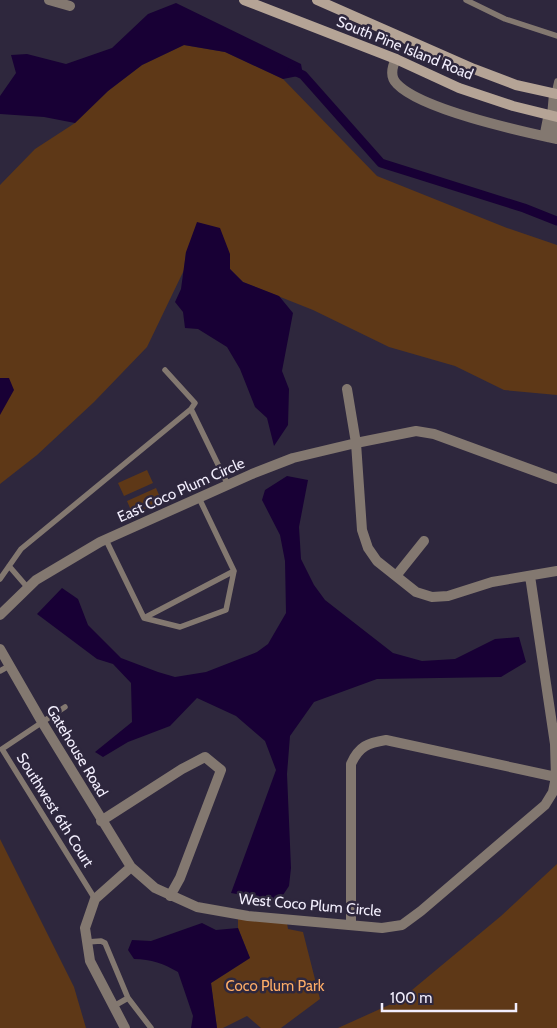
<svg xmlns="http://www.w3.org/2000/svg" width="557" height="1028" font-family="Cabin,sans-serif">
<style>
.green{fill:#5e3817}
.water{fill:#180035}
.lines{fill:none;stroke-linecap:round;stroke-linejoin:round}
.canal{stroke:#180035;stroke-width:9}
.service{stroke:#837870;stroke-width:5.5}
.minor{stroke:#837870;stroke-width:10}
.secondary{stroke:#b5a496;stroke-width:10}
.labels{text-anchor:middle;stroke-width:5;stroke-linejoin:round;paint-order:stroke}
.street-label{font-size:15px;fill:#f2eefd;stroke:#2e273d}
.park-label{font-size:15px;fill:#fdac67;stroke:#2e273d}
</style>
<rect width="100%" height="100%" fill="#2e273d"/>
<path class="green" d="M184 45 225 52 283 79 377 176 507 228 557 245V395L504 390 455 366 389 347 313 310 243 282 230 269V254L186 252 184 270 147 347 94 402 37 455 0 484V185L35 149 75 123 108 91 142 65Z
M147 470 153 483 124 496 118 483Z
M156 488 162 502 133 515 127 501Z
M0 839 74 987 86 1028H0Z
M557 864V1028H338L400 1000 501 916Z
M238 918 287 923 288 929 303 932 320 999 281 1028H261L247 1016 223 1028H217L211 983 250 958 238 928Z"/>
<path class="water" d="M176 3 301 64 303 75 283 79 225 52 184 45 142 65 108 91 75 123 44 117 0 114V96L16 73 11 55 27 54 66 64 112 48 148 14Z
M197 222 220 228 230 254V269L243 282 279 296 293 313 282 371 289 389 288 425 274 446 267 418 255 407 240 369 227 347 198 329 185 328 183 312 175 302 181 289 186 252Z
M0 378H9L14 390 0 415Z
M287 476 308 480 299 527 301 559 314 585 325 600 393 653 422 661 455 659 495 639 519 637 526 662 501 677 377 679 314 702 290 736 287 774 291 868 289 886 279 901 231 893 276 770 265 741 236 716 197 698 170 726 128 742 103 757 95 752 132 722 131 683 113 664 97 659 37 614 62 588 78 599 88 625 121 658 158 672 175 677 206 672 257 652 268 644 286 613 285 561 280 535 262 500 265 490Z
M202 923 216 930 238 928 250 958 211 983 217 1028H191L193 1016 178 972C164 964 151 959 134 959L128 950 132 940 151 941Z"/>
<g class="lines">
<path class="canal" d="M292 70 303 75 381 163 524 208 557 221"/>
<path class="service" d="M466 0 505 19 557 36
M554 94 557 81
M165 370 195 403 191 409 228 485
M106 540 144 618 180 627 226 610 234 571 199 498
M9 566 28 588
M0 579 21 549 191 409
M144 618 234 571
M0 671 9 666
M65 707 2 749 95 899
M87 942 101 941 105 943 128 998
M114 1006 128 998 151 1028"/>
<path class="minor" d="M49 0 70 6
M396 59C392 67 390 77 397 84 422 110 520 131 557 139
M552 116 557 120 553 134 548 137 545 133 548 118 552 116 554 94
M347 389 356 443 362 530 368 548 377 561 416 592 432 597 448 596 492 582 557 571
M396 576 424 541
M0 615 36 580 100 542 252 474 293 458 356 443 416 431 434 434 557 479
M0 649 42 722 131 867 155 888 197 907 248 916 382 928 402 925 421 911 545 805 553 792 556 777 555 744 530 576
M101 821 182 769 205 757 221 770 180 878 170 896
M351 925V764C359 746 368 743 386 740L556 777
M125 1028 90 961 85 928 95 899 131 867"/>
<path class="secondary" d="M244 0 396 59 459 88 513 106 557 117
M317 0 474 69 516 85 557 94"/>
</g>
<g class="labels">
<g class="street-label">
<text transform="translate(405 48) rotate(22)" y="5">South Pine Island Road</text>
<text transform="translate(181 490) rotate(-24)" y="5">East Coco Plum Circle</text>
<text transform="translate(77 751) rotate(59)" y="5">Gatehouse Road</text>
<text transform="translate(55 810) rotate(58)" y="5">Southwest 6th Court</text>
<text transform="translate(310 905) rotate(5)" y="5">West Coco Plum Circle</text>
</g>
<g class="park-label">
<text x="275" y="991">Coco Plum Park</text>
</g>
</g>
<path d="M382 1003v8h134v-8" fill="none" stroke="#f2eefd" stroke-width="2.5"/>
<text x="390" y="1003" font-size="15" fill="#f2eefd" stroke="#2e273d" stroke-width="4" paint-order="stroke">100 m</text>
</svg>
